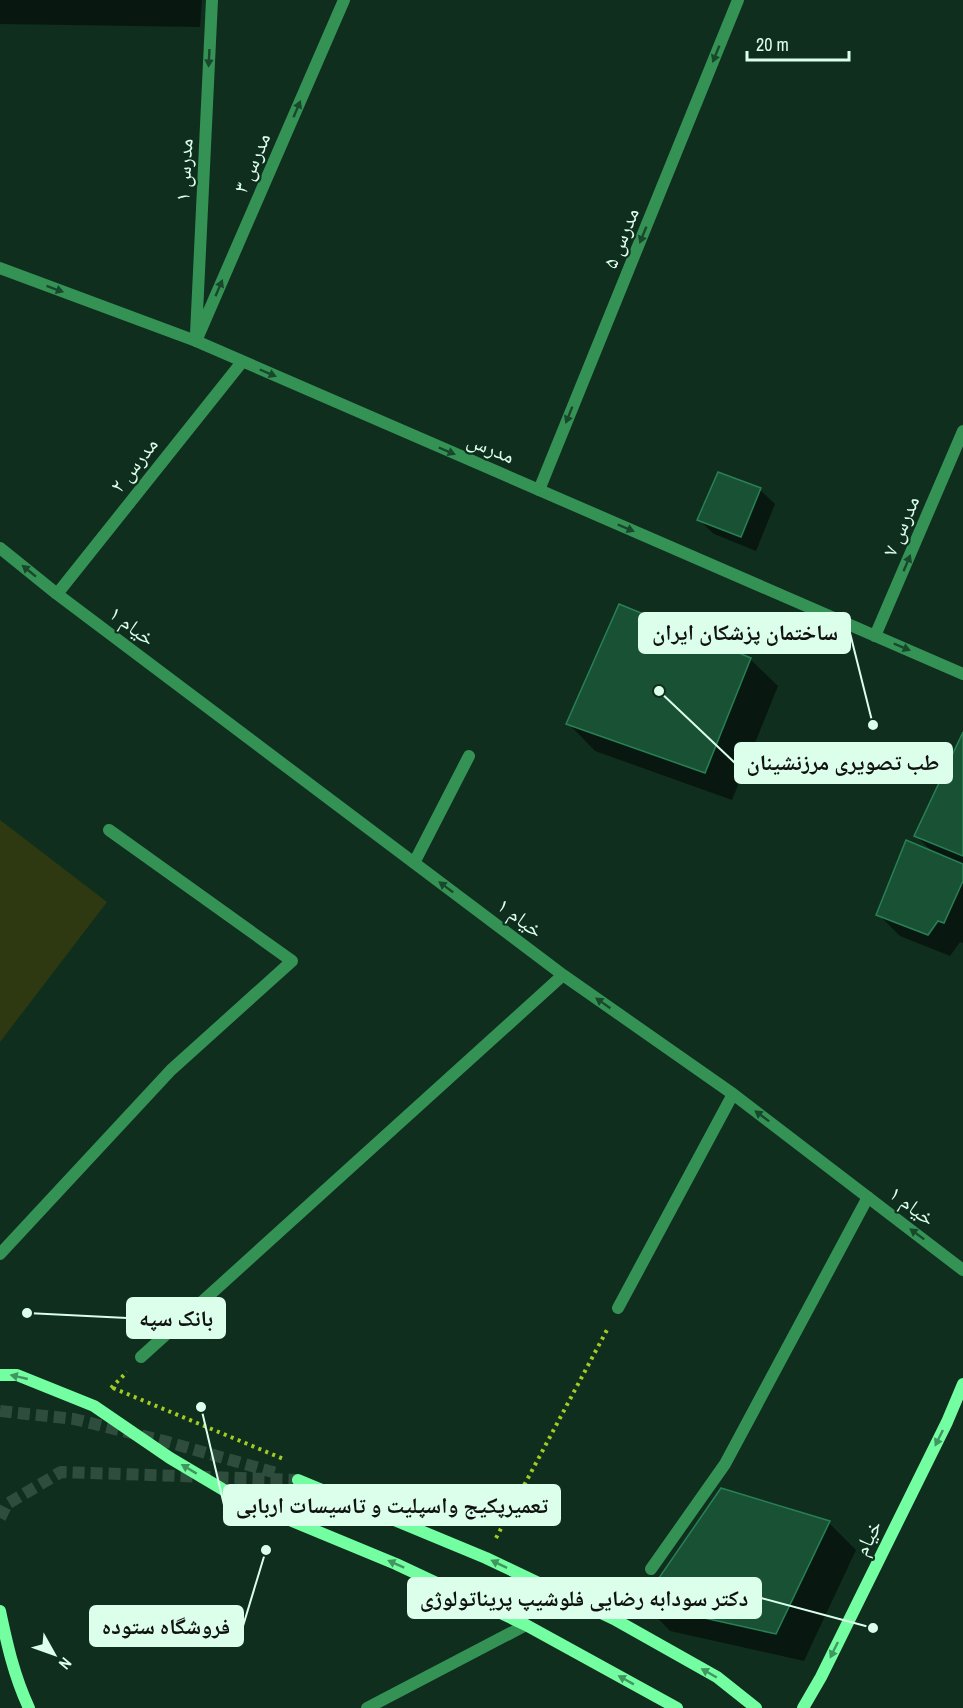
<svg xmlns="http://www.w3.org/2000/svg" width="963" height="1708" font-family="'Archivo Narrow','Noto Naskh Arabic',sans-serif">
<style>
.green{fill:#2e3911}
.shadow{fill:#0007}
.building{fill:#195135;stroke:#288054;stroke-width:1.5}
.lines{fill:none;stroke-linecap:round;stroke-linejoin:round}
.secondary-tunnel{stroke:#2e4d3d;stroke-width:12;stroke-dasharray:12 6;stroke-linecap:butt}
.path{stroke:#a3cc23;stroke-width:4;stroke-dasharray:3 4.5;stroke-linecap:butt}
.service{stroke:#359255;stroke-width:12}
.minor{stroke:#359255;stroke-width:12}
.tertiary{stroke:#359255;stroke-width:12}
.secondary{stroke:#73ffa1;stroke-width:12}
.oneway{fill:#18472c}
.oneway2{fill:#419660}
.labels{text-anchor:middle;stroke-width:4.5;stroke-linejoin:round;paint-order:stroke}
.street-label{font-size:21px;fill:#dcffeb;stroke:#0f2e1e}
.leader{fill:none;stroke:#dcffeb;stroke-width:2}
.callout-dot{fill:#dcffeb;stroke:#0f2e1e;stroke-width:2}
.callout{fill:#dcffeb;stroke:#dcffeb;stroke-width:2}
.callout-label{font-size:22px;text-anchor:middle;font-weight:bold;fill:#111}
</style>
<rect width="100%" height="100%" fill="#0f2e1e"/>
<path class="green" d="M0 820 107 902 0 1042Z"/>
<path class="shadow" d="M0 0H202L200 27 0 24Z
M719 474 760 490 775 504 756 551 714 534 699 520Z
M750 659 778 686 732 800 595 751 568 723Z
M963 736V943L960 942 950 956 900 936 878 914 934 853 916 836Z
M829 1523 856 1550 804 1661 670 1631 643 1603Z"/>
<path class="building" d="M718 472 761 488 741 537 697 520Z
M619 604 751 658 705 773 566 724Z
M963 732V856L914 836Z
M906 840 963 864V881L944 923 938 921 928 935 876 915Z
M721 1488 830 1521 776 1634 641 1604Z"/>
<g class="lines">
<path class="secondary-tunnel" d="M0 1411 74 1419 164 1441 280 1474
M0 1518 7 1504 61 1472 298 1480"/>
<path class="path" d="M111 1388 127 1372
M113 1388 286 1460
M496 1538 608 1328
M627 1602 639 1586"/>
<path class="service" d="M0 1254 171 1070 292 961 109 830"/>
<path class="minor" d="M196 334 212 0
M196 341 344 0
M539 490 738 0
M0 548 57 594 563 975 733 1094 963 1270
M57 594 242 362
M875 636 963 431
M414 863 469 756
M618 1308 733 1094
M141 1357 563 975
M651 1569 725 1464 868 1197
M367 1708 526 1625"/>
<path class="tertiary" d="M0 268 196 341 963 674"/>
<path class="secondary" d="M0 1375H17L94 1406 170 1458 239 1499 396 1564 526 1625 677 1708
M298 1480 486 1558 614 1619 717 1677 756 1708
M0 1611C7 1644 14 1676 29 1708
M803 1708 821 1677 947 1422 963 1384"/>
</g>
<defs><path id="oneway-solid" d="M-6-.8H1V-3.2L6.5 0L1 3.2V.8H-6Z" transform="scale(1.5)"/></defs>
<g class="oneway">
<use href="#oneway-solid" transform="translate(716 54) rotate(112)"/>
<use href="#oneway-solid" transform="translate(209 58) rotate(93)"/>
<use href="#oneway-solid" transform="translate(297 109) rotate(-67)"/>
<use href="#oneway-solid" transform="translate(643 235) rotate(112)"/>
<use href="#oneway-solid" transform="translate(219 288) rotate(-67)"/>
<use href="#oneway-solid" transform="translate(55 289) rotate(20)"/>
<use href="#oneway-solid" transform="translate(268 373) rotate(23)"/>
<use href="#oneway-solid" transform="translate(569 415) rotate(112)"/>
<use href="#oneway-solid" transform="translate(447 451) rotate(23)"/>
<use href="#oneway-solid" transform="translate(626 528) rotate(23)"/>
<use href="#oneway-solid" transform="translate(907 563) rotate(-67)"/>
<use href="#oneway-solid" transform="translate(29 571) rotate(-141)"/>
<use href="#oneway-solid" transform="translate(902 647) rotate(23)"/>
<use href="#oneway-solid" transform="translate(446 887) rotate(-143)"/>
<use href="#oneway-solid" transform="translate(603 1003) rotate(-145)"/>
<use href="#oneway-solid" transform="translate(762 1116) rotate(-143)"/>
<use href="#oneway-solid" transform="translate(917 1234) rotate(-143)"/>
</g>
<g class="oneway2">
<use href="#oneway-solid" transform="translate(19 1377) rotate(-167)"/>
<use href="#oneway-solid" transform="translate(939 1438) rotate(116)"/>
<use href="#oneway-solid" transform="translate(189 1469) rotate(-149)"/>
<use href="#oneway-solid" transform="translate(396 1564) rotate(-156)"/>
<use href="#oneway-solid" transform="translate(499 1564) rotate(-154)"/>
<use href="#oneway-solid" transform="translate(834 1650) rotate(116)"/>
<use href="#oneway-solid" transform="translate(709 1673) rotate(-150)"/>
<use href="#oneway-solid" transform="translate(626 1680) rotate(-151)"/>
</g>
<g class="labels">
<g class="street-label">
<text transform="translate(252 163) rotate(-67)" y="7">مدرس ۳</text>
<text transform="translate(184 170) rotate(-87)" y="7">مدرس ۱</text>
<text transform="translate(621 238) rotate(-68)" y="7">مدرس ۵</text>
<text transform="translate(491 448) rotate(23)" y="7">مدرس</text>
<text transform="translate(134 465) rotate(-52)" y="7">مدرس ۲</text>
<text transform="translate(901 526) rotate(-67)" y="7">مدرس ۷</text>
<text transform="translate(132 626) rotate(37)" y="7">خیام ۱</text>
<text transform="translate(520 918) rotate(37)" y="7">خیام ۱</text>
<text transform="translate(912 1206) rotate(37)" y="7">خیام ۱</text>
<text transform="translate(868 1538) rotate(-64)" y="7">خیام</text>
</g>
</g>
<path class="leader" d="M873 725L850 633M659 691L735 763M27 1313L127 1318M201 1407L224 1505M873 1628L761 1598M266 1550L243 1626"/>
<g class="callout-dot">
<circle cx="873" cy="725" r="6"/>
<circle cx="659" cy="691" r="6"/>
<circle cx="27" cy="1313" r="6"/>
<circle cx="201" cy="1407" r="6"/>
<circle cx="873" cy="1628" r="6"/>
<circle cx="266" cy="1550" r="6"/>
</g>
<g class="callout">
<rect x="639" y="613" width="211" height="40" rx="6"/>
<rect x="735" y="743" width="217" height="40" rx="6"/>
<rect x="127" y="1298" width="98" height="40" rx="6"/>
<rect x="224" y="1485" width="336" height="40" rx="6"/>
<rect x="408" y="1578" width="353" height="40" rx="6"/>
<rect x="90" y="1606" width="153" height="40" rx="6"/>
</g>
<g class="callout-label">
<text x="745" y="640">ساختمان پزشکان ایران</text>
<text x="843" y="770">طب تصویری مرزنشینان</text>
<text x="176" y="1326">بانک سپه</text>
<text x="392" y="1513">تعمیرپکیج واسپلیت و تاسیسات اربابی</text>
<text x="584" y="1606">دکتر سودابه رضایی فلوشیپ پریناتولوژی</text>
<text x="166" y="1634">فروشگاه ستوده</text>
</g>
<g transform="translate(54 1654) rotate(130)" stroke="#0f2e1e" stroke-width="4.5" paint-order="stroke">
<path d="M0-4.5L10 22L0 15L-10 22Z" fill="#dcffeb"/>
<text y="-9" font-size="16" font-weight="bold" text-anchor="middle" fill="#dcffeb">N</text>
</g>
<path d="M747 51v9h102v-9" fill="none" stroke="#dcffeb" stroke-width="3"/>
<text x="756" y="51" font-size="18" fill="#dcffeb" stroke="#0f2e1e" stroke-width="4.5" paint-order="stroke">20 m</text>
</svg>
